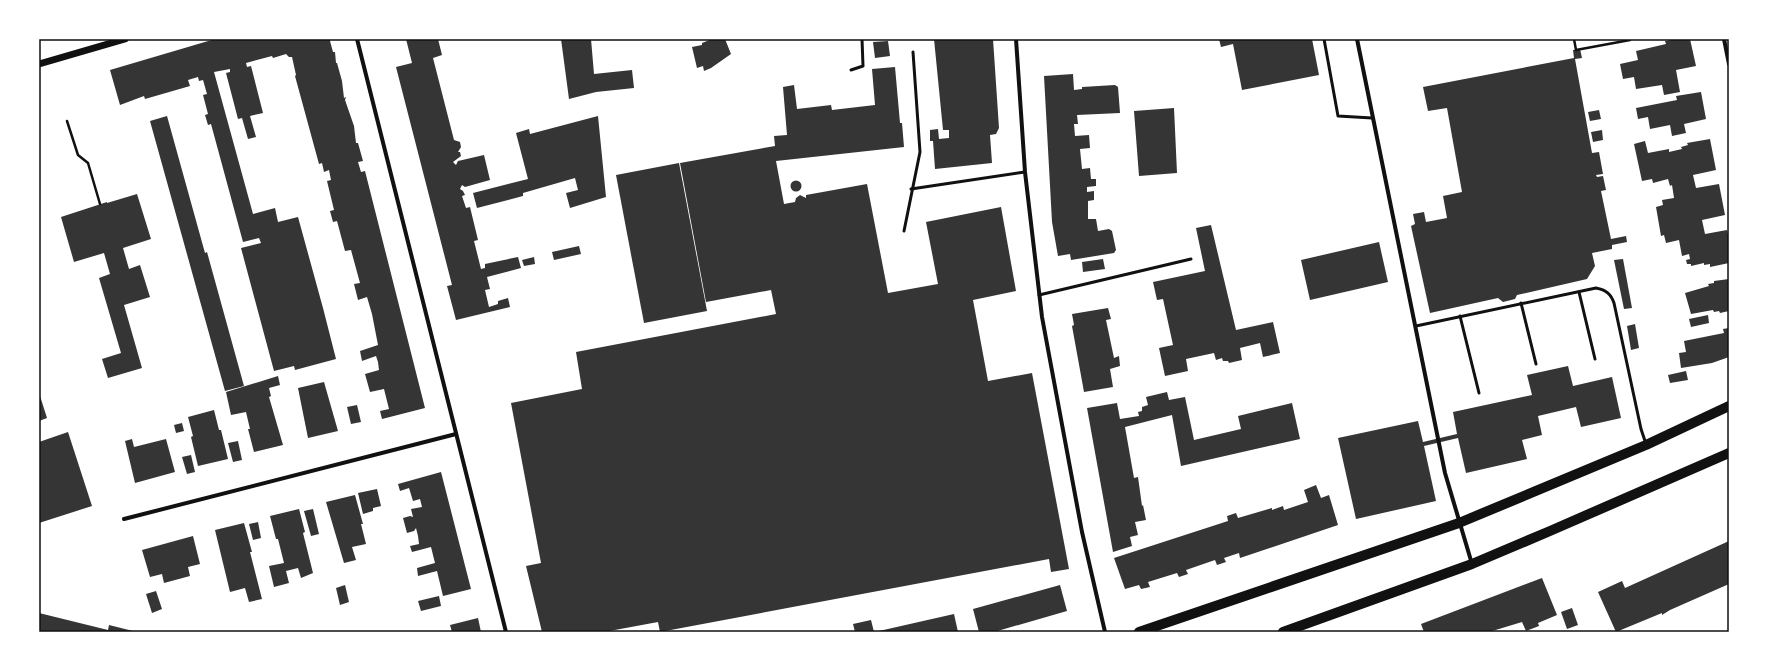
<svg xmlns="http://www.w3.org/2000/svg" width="1768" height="671" font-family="'Golos Text',sans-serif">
  <rect width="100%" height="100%" fill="#fff"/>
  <!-- building -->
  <g fill="#353535">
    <path d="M215,39H331L330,41L333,52H335L336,63H337L342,81L344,98L346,97L345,100L354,126L356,143H358L363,161L358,162L361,172L365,171L425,408L382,419L380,411L389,409L384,389L370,392L365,374L379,370L378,362L376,356L362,361L360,351L378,345L372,314L367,297L358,300L354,284L360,283L351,250L345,251L337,221L333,222L330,211L334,210L327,181L331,180L329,170L324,172L322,163L319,164L295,76L296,75L292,57H289L286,54L273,58L272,56L246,63L247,67L251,66L263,113L250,116L256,137L248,139L242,118L238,119L226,73L230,72V69L214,72L253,214L275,208L278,222L298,217L323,308L336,359L295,370L294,366L274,371L241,248L261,243L259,238L243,242L211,124L208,125L205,115L208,114L203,95L207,94L203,80L199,81L198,77L188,80L190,86L145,99L144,96L120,105L110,70Z"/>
    <path d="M406,39H438L442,55L433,58L454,140L460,142L461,147L458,152H460L461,156L453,162L456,165L458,161L484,155L490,180L465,187L462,185L460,189L463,191L465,195L462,196L466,208L470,207L478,240L474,241L481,269L485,268V264L518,257L521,268L487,277L490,289L485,290L489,307L498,304V301L508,298L510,307L456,320L447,286L452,285L396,67L412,63Z"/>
    <path d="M561,39H591L594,74L632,70L634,88L596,92L569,99Z"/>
    <path d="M712,39H725L731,54L711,68L704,71L703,66L697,68L692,47L702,45V43Z"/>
    <path d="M934,39H993L999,128L996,134L990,135L992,163L935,169L933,141H930V130L938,129L939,139L949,138V130H943Z"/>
    <path d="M1219,39H1312L1319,75L1242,90L1233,44L1221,47Z"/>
    <path d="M1677,39H1690L1696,66L1676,70L1680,92L1664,95L1662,85L1636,89L1634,77L1623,79L1620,64L1638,60L1636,51L1666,44L1665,41Z"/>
    <path d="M888,41L890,56L875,58L873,42Z"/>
    <path d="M1580,49L1582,58L1575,59L1592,153L1599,152L1603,174L1596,175L1597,177L1603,176L1606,190L1601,191L1611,239L1626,236L1627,242L1612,245V249L1592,253L1595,266L1587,279L1517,295L1515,299L1503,302L1498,298L1430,313L1411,226L1415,224L1413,214L1424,212L1426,222L1447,218L1443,196L1462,192L1447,108L1428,111L1423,87L1574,58L1573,50Z"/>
    <path d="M895,67L900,123H902L904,147L776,161L784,204L795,202L796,198L800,195L806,198V195L867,184L888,293L938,284L926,222L1001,207L1016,291L973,300L988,381L1032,373L1069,569L1051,572L1049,559L660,632L658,622L604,632H542L526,566L541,563L511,403L582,389L576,352L776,314L771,290L706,302L680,163L775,146L774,136L787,135L783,87L794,85L797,109L831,105L832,110L875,105L872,69Z"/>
    <path d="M1073,74L1074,90L1082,89V87L1115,85L1118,87L1120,113L1077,115L1078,124H1074L1075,136L1089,135L1090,148L1080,149L1082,169L1090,168L1091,179H1096V186L1087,187V192L1094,191V200L1088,201V219H1096L1098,231L1109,229L1112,231L1116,250L1114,253L1071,260L1070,254L1058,256L1052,222L1044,76Z"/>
    <path d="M1701,92L1706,119L1684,124L1686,133L1672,136L1670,125L1650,129L1648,117L1638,119L1636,108L1677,100L1676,96Z"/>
    <path d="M1174,108L1177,173L1139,176L1134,111Z"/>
    <path d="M1599,110L1601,119L1590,121L1588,112Z"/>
    <path d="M167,116L205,253L207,252L244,386L225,391L150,121Z"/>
    <path d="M598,116L606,197L570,208L566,193L578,190L575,178L523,193V196L477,208L473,193L528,179L516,133L529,129L530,134Z"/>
    <path d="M1602,130L1603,140L1593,142L1591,132Z"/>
    <path d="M1710,139L1716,170L1693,175L1696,188L1719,184L1725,215L1702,220L1705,234L1727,230L1729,239V263L1710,267V264L1704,265V263L1691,266V264H1687L1686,260L1690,259L1689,254L1682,256L1679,240L1666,243L1664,235L1661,236L1656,207L1663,205L1662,200L1674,198L1672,185L1670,186L1668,179L1653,183L1652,179L1642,181L1634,144L1645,141L1648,153L1669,149V152L1682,149L1681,147L1688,145L1687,143Z"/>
    <path d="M679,163L707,311L644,323L616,175Z"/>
    <circle cx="796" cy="186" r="5.5"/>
    <path d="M137,194L151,239L123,248L129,269L140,265L150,297L124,305L142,368L108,378L102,359L121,353L99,278L110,274L104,253L74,262L61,217L107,202V203Z"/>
    <path d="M1211,225L1236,330L1273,322L1280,353L1263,357L1260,343L1240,348L1242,360L1229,363L1228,361H1223L1222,358L1216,360L1214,353L1186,359L1188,371L1165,376L1159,348L1173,345L1163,299L1157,300L1153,282L1205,271L1196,228Z"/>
    <path d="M1379,242L1388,282L1310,300L1301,260Z"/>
    <path d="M579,246L581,254L554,260L552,252Z"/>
    <path d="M534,257L535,264L524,266L522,260Z"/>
    <path d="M1103,259L1105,269L1083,272L1082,262Z"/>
    <path d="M1623,259L1632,308L1624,309L1614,260Z"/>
    <path d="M1729,279V311L1720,313L1719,311L1714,312L1713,310L1691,314L1685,293L1709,286L1708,284L1714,283V281Z"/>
    <path d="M1108,308L1111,319L1106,320L1114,358L1119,356L1120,366L1110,369L1113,387L1084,392L1072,326L1074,325L1072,314Z"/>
    <path d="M1708,315L1709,323L1691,327L1689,319Z"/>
    <path d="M1635,324L1639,348L1631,350L1627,326Z"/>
    <path d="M1729,328V357L1712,363L1681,368L1679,353L1686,352L1684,341L1724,333L1723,329Z"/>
    <path d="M1568,366L1573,386L1612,377L1621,418L1581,427L1576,407L1538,416L1542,435L1522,440L1527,459L1466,473L1458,438L1424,446L1436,501L1356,519L1338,438L1418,421L1423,442L1457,434L1453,412L1532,395L1527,375Z"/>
    <path d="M1686,371L1688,380L1670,383L1668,375Z"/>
    <path d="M278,376L280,385L269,388L271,396L269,397L283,445L254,452L248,429H250L246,412L231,415L226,392Z"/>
    <path d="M324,382L338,431L308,438L298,388Z"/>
    <path d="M1167,392L1169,400L1185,397L1194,440L1241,429L1238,416L1292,403L1300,439L1181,466L1172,415L1125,427L1134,478L1138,477L1142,506L1143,505L1146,520L1135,522L1138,535L1130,537L1132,546L1113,552L1087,408L1117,403L1120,419L1139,416L1138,412L1142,411V407L1148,405L1146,397Z"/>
    <path d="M39,396H40L47,418L39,421Z"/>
    <path d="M357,405L361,422L351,424L347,407Z"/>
    <path d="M214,410L219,430H221L228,459L198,466L191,437L193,436L188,417Z"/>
    <path d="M182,423L184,431L176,433L174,425Z"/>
    <path d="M68,432L92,506L39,523V442Z"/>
    <path d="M132,439L134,447L166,439L175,472L135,483L125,441Z"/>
    <path d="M238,441L242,460L233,462L228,443Z"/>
    <path d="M191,455L195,472L187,474L182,457Z"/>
    <path d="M441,472L471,589L443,596L437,571L418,576L417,568L435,563L431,547L412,552L410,546L419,544L418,536L416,528L414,531L407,533L403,518L410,516L413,517L411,509L422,507L420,499L413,501L409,488L400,491L398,484Z"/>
    <path d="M1316,485L1321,498L1329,495L1338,525L1240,558L1239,553L1224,558L1226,562L1217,565L1215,560L1186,570L1188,574L1179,577L1177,573L1148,582L1150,587L1141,589L1139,585L1125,589L1114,558L1228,521L1227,516L1236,513L1238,518L1272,508V510L1283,506L1284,510L1308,502L1304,490Z"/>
    <path d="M377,489L381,506L373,508V511L363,514L358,493Z"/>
    <path d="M355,495L363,524H361L366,544L352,547L356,560L344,563L326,502Z"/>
    <path d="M299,509L305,532L303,533L313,573L301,578L298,568L286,571L289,583L274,587L269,566L284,563L278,539H276L270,516Z"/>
    <path d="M313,509L319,534L311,536L304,511Z"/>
    <path d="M258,522L261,538L253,540L249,524Z"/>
    <path d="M244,523L252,552H250L262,599L249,602L245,588L230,592L215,530Z"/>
    <path d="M193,536L200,564L188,567L190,576L164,583L162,574L150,577L142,550Z"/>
    <path d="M1729,541V584L1670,610L1662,615V613L1616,632L1598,592L1622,581L1625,588Z"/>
    <path d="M1542,578L1557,615L1538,623L1539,626L1526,631L1522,622L1489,632H1424L1421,624Z"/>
    <path d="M345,585L349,602L340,605L336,588Z"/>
    <path d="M1060,585L1067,611L994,632H979L973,609Z"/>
    <path d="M156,591L162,609L152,613L146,594Z"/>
    <path d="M439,596L441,606L421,611L418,601Z"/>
    <path d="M1572,608L1578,625L1567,629L1561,612Z"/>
    <path d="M39,613L108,630L109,625L137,632H39Z"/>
    <path d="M954,614L958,632H879V631Z"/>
    <path d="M478,618L481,632H452L450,625Z"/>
    <path d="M871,620L874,632H855L853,624Z"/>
  </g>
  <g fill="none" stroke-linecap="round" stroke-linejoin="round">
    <!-- path -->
    <g stroke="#111" stroke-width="2.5">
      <path d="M1574,39L1576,50L1630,40"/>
      <path d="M67,121L78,155L88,163L100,204"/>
    </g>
    <!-- service -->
    <g stroke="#111" stroke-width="3">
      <path d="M1324,39L1338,116L1372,118"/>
      <path d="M851,70L863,66L862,39"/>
      <path d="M911,189L1025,172"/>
      <path d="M904,231L920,152L913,52"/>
      <path d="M1579,292L1595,359"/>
      <path d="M1039,295L1191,259"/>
      <path d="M1521,303L1536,364"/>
      <path d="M1460,316L1479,393"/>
      <path d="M1416,326L1596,288C1606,290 1611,294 1614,303L1641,429L1646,444"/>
    </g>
    <!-- minor -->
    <g stroke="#111" stroke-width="4">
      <path d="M357,39L506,632"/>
      <path d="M1016,39L1025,172L1042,317L1082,532L1105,632"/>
      <path d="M1357,39L1445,473L1472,564"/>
      <path d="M1724,39L1729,64"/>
      <path d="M124,519L456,434"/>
    </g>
    <!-- tertiary -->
    <path stroke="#111" stroke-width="7" d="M39,64L125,39"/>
    <!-- primary -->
    <g stroke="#111" stroke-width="10">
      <path d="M1139,632L1459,523L1646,445L1729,406"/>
      <path d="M1283,632L1472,564L1550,531L1729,453"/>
    </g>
  </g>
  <!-- border -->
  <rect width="1768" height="671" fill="none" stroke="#ffffff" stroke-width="80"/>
  <rect x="40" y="40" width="1688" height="591" fill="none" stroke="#111" stroke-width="1.5"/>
</svg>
